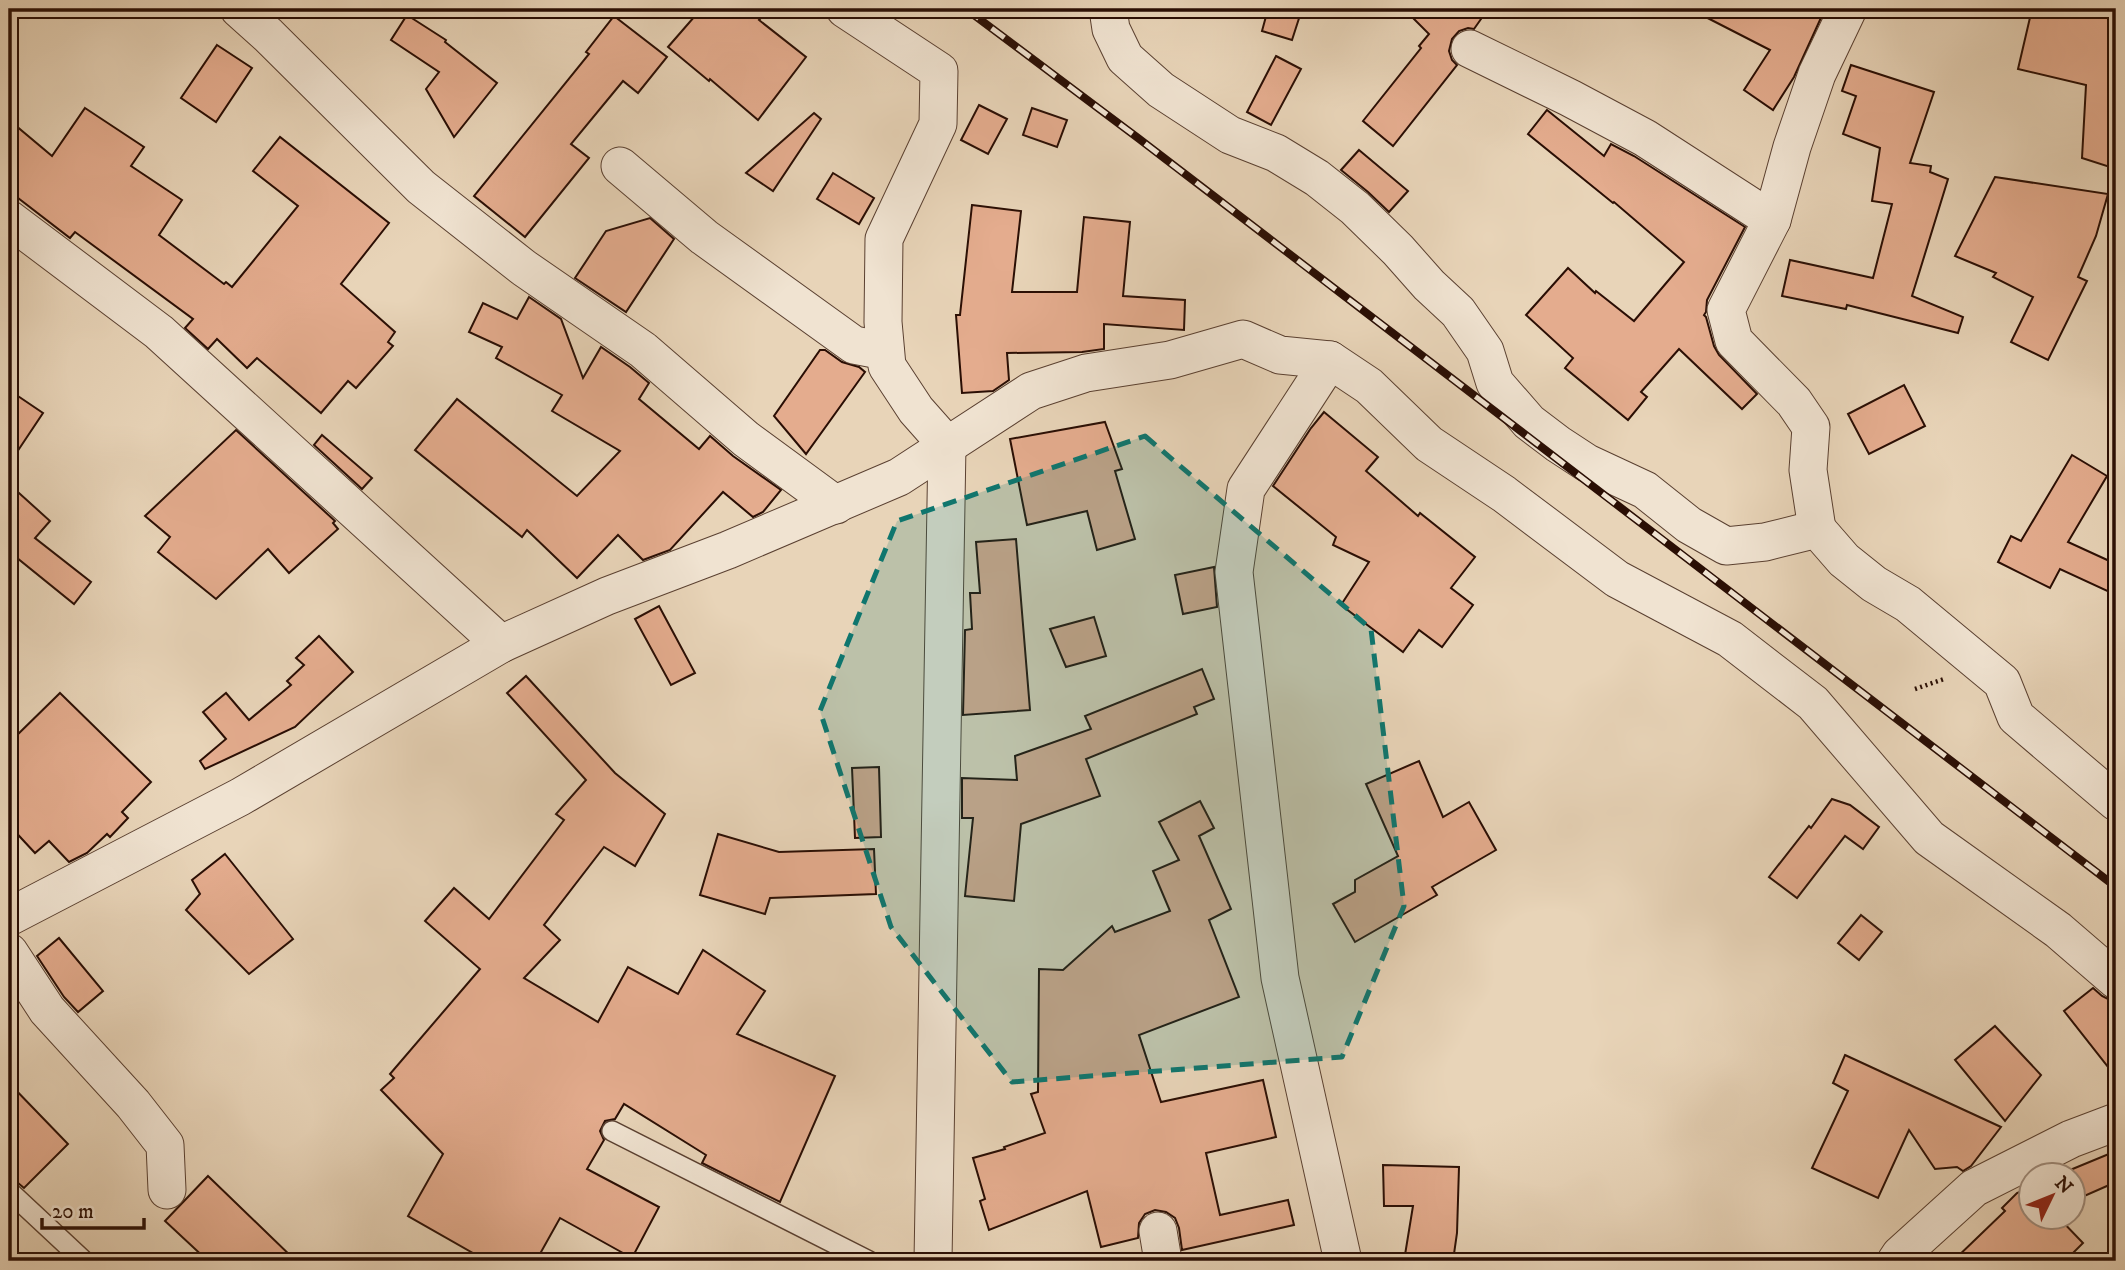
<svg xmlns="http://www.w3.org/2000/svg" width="2125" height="1270" font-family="'IM FELL DW Pica',serif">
  <rect width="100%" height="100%" fill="#e8d4b8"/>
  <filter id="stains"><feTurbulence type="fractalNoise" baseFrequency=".00286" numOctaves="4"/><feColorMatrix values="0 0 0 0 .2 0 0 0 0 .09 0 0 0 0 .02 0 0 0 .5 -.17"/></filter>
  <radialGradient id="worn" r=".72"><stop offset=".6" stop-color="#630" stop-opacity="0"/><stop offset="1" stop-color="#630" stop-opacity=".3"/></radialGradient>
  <!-- building -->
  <g fill="#e4ac8e" stroke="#2a0e04" stroke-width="2">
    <path d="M701,9H769L759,20L806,57L758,120L710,79L709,81L668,47Z"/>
    <path d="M1268,9H1302L1292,40L1262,31Z"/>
    <path d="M1404,9H1488L1474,29L1468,28L1459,31L1452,39L1449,51L1452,60L1457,65L1393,146L1363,121L1421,48L1419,46L1429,34Z"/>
    <path d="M1690,9H1825L1794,77L1773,110L1744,90L1770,50Z"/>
    <path d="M2032,9H2116V169L2082,158L2086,85L2018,69Z"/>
    <path d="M407,15L446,40L445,42L497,83L454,137L426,89L439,72L391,40Z"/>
    <path d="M614,16L667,57L638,93L623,81L571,144L589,158L525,237L474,196L589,54L586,52Z"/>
    <path d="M217,45L252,68L216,122L181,98Z"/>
    <path d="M1276,56L1301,69L1271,125L1247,112Z"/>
    <path d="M1851,65L1934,92L1910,163L1931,166L1930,172L1948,179L1912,296L1963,317L1958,333L1847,305L1846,309L1782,296L1790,260L1873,278L1892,204L1872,201L1880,148L1843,134L1856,96L1842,91Z"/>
    <path d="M979,105L1007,119L988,154L961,140Z"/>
    <path d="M85,108L144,147L131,166L182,200L159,235L224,284L226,282L232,287L298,206L253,171L280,137L389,223L341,284L395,332L388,342L393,346L356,388L348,381L321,413L257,358L247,368L217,339L208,349L185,328L193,319L75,232L70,238L9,191V120L52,156Z"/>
    <path d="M1032,108L1067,120L1057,147L1023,135Z"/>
    <path d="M1547,110L1604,156L1611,144L1634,156L1745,227L1707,300L1706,312L1704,315L1706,317L1714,346L1719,355L1757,394L1742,409L1679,349L1641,392L1647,397L1628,420L1565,368L1573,358L1526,315L1568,268L1595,293L1596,291L1634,321L1684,262L1614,202L1613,203L1528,134Z"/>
    <path d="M814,113L821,119L773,191L746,173Z"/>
    <path d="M1359,150L1408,191L1389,212L1368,192L1341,170Z"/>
    <path d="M833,173L874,198L859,224L817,199Z"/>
    <path d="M1995,177L2108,194L2096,236L2078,277L2087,281L2048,360L2011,342L2033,297L1993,277L1996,273L1955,256Z"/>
    <path d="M972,205L1021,211L1012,292H1077L1084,217L1130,222L1123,296L1185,300L1184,330L1104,324V349L1082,352L1007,353L1009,380L993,391L962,393L956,315H960Z"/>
    <path d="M650,218L674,239L626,312L575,278L606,231Z"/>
    <path d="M529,297L561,319L583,378L601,347L630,367L649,383L639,399L699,449L710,436L733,456L781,490L763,512L753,517L723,492L670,550L643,560L618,535L577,578L527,530L522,537L415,450L457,399L577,496L620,451L552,411L562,395L496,358L502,347L469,332L483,303L517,319Z"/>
    <path d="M820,350H825L842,362L859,367L865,372L806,454L774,416Z"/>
    <path d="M1904,385L1925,426L1869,454L1848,414Z"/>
    <path d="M9,390L43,413L9,464Z"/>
    <path d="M1324,412L1378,457L1366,471L1418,516L1420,513L1475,557L1451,588L1473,605L1442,647L1419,630L1403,652L1341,605L1369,562L1333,545L1336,537L1273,486L1311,428Z"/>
    <path d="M1105,422L1122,469L1115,471L1135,539L1097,550L1087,511L1027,525L1010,439Z"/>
    <path d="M236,430L335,521L333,523L338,529L289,573L268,549L216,599L158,552L170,537L145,516Z"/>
    <path d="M322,435L372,478L362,489L314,445Z"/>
    <path d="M2072,455L2107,476L2068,542L2116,564V595L2060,569L2050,588L1998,562L2011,536L2021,541Z"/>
    <path d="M9,484L50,521L35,538L91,582L74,604L17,558L9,567Z"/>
    <path d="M1016,539L1030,710L963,715L965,630L972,629L970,593H980L976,542Z"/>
    <path d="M1214,567L1217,607L1183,614L1175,575Z"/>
    <path d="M659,606L695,673L671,685L635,619Z"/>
    <path d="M1094,617L1106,656L1066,667L1050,629Z"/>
    <path d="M319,636L353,672L295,727L205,769L200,761L226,739L203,712L226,693L249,720L291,685L287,681L304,665L296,658Z"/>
    <path d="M1202,669L1214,699L1194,707L1197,714L1086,759L1100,796L1021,824L1014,901L965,896L973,818H962V778L1017,780L1015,756L1091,729L1085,716Z"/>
    <path d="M526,676L615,773L665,814L635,866L604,847L544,925L560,940L524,978L598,1022L628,967L678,994L703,950L765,991L737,1034L835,1076L780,1202L702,1163L706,1155L624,1104L615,1119L605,1121L600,1131L604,1140L587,1169L659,1207L632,1258L560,1218L536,1261H487L408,1216L443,1154L381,1090L394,1078L390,1074L480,969L425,921L454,888L489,919L564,820L556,814L586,780L507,693Z"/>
    <path d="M60,693L151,782L122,812L128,818L110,837L107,834L87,853L69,862L49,841L35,853L9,825V743Z"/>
    <path d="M1419,761L1443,817L1469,802L1496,850L1432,887L1437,895L1355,942L1333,904L1355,892V880L1398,856L1366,784Z"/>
    <path d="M879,767L881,837L855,838L852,768Z"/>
    <path d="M1832,799L1850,805L1879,827L1863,849L1845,836L1797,898L1769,877L1809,826L1811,828Z"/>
    <path d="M1200,801L1214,828L1199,836L1231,909L1209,920L1239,997L1139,1035L1161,1102L1263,1080L1276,1137L1206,1153L1220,1215L1288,1200L1294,1225L1182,1250L1179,1228L1175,1218L1166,1212L1155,1210L1145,1214L1139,1223L1138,1238L1101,1247L1087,1191L989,1230L980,1201L985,1199L973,1158L1005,1149L1004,1147L1045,1133L1031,1094L1038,1092L1039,969L1063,970L1112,926L1115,932L1170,911L1153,871L1179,860L1159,822Z"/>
    <path d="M718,834L779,852L874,849L876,894L770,898L765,914L700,895Z"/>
    <path d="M225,854L293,939L249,974L186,910L200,894L192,880Z"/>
    <path d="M1861,915L1882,932L1859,960L1838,943Z"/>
    <path d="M59,938L103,991L78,1012L64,997L37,956Z"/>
    <path d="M2093,988L2102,996L2116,1003V1077L2064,1011Z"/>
    <path d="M1995,1026L2041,1075L2005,1121L1955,1060Z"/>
    <path d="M1845,1055L2001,1127L1971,1166L1963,1171L1957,1167L1935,1169L1909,1130L1878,1198L1812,1168L1848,1091L1833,1083Z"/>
    <path d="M9,1083L68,1144L24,1188L17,1182L9,1179Z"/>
    <path d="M2116,1151V1182L2073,1201V1175H2058Z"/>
    <path d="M1383,1165L1459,1167L1457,1233L1453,1261H1404L1413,1206H1384Z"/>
    <path d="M208,1176L296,1261H208L165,1221Z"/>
    <path d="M2031,1187V1217H2058L2083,1243L2065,1261H1953L2005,1211L2002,1208L2017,1193Z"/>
  </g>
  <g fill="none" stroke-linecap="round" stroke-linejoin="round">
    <defs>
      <g id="service">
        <path d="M612,1131L869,1261"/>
        <path d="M9,1191L84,1261"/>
      </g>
      <g id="minor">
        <path d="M239,9L268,35L421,187L524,268L643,350L746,439L836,505"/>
        <path d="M845,9L939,71L938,124L884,239L883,322L887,366L916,410L947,445L933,1261"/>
        <path d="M1108,9L1111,29L1125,58L1161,90L1230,135L1276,153L1317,178L1355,208L1398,250L1429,285L1458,312L1485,351L1495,383L1529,422L1558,444L1587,463L1645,490L1689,525L1726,546L1765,542L1817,529L1844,560L1874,584L1908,604L2002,682L2016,717L2116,802"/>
        <path d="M1470,49L1570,98L1645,138L1772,220"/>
        <path d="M620,166L704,237L854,345L885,351"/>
        <path d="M9,219L159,332L501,644"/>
        <path d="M1330,360L1246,489L1234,572L1280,978L1343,1261"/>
        <path d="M1817,529L1808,470L1811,427L1794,402L1734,341L1726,310L1772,220L1792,147L1817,74L1848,9"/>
        <path d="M9,917L240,797L501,644L607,596L728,550L899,477L1031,391L1086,373L1170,360L1243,339L1280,355L1330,360L1369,386L1429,444L1504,494L1617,579L1730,639L1813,703L1929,838L2058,930L2116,980"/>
        <path d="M9,952L47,1010L133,1104L165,1145L167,1190"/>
        <path d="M1158,1231L1163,1261"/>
        <path d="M1896,1261L1900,1255L1974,1188L2071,1139L2116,1122"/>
      </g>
    </defs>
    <!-- service casing -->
    <use href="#service" stroke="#5a4031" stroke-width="22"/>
    <!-- minor casing -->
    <use href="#minor" stroke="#5a4031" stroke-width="39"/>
    <!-- path -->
    <path stroke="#2a0e04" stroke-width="4.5" stroke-dasharray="2 3.5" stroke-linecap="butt" d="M1915,689L1944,679"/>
    <!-- service -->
    <use href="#service" stroke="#f0e3d1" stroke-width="19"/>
    <!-- minor -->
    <use href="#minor" stroke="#f0e3d1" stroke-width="37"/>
    <defs>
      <path id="rail" d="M966,9L1138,138L2116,887"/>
    </defs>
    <!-- rail casing -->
    <use href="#rail" stroke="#2a0e04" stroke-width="8"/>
    <!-- rail -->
    <use href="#rail" stroke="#f0e3d1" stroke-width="5" stroke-dasharray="16" stroke-linecap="butt"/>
  </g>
  <!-- marked area -->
  <path fill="#0f766e" fill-opacity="0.2" stroke="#0f766e" stroke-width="5" stroke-dasharray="14 9" stroke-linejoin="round" d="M1145,436L1371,629L1404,906L1342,1057L1012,1082L891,927L820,711L897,521Z"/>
  <!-- margin -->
  <rect width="2125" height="1270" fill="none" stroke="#e8d4b8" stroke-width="35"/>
  <rect x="10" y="10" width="2104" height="1249" fill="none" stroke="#2a0e04" stroke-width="3.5"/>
  <rect x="18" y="18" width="2090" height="1235" fill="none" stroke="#2a0e04" stroke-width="2"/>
  <!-- north arrow -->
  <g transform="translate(2052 1196) rotate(47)"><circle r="33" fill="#f0e3d1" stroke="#a18e7f" stroke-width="2"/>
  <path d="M0-5L12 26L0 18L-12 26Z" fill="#8f2418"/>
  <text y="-10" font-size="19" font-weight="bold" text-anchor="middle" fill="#2a0e04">N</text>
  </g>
  <!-- scale -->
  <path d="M42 1218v10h102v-10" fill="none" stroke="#2a0e04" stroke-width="3.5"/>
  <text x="52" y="1218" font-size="21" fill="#2a0e04" stroke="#f0e3d1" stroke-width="5" paint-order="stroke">20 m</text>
  <rect width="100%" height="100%" filter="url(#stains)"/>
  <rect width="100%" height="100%" fill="url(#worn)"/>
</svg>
